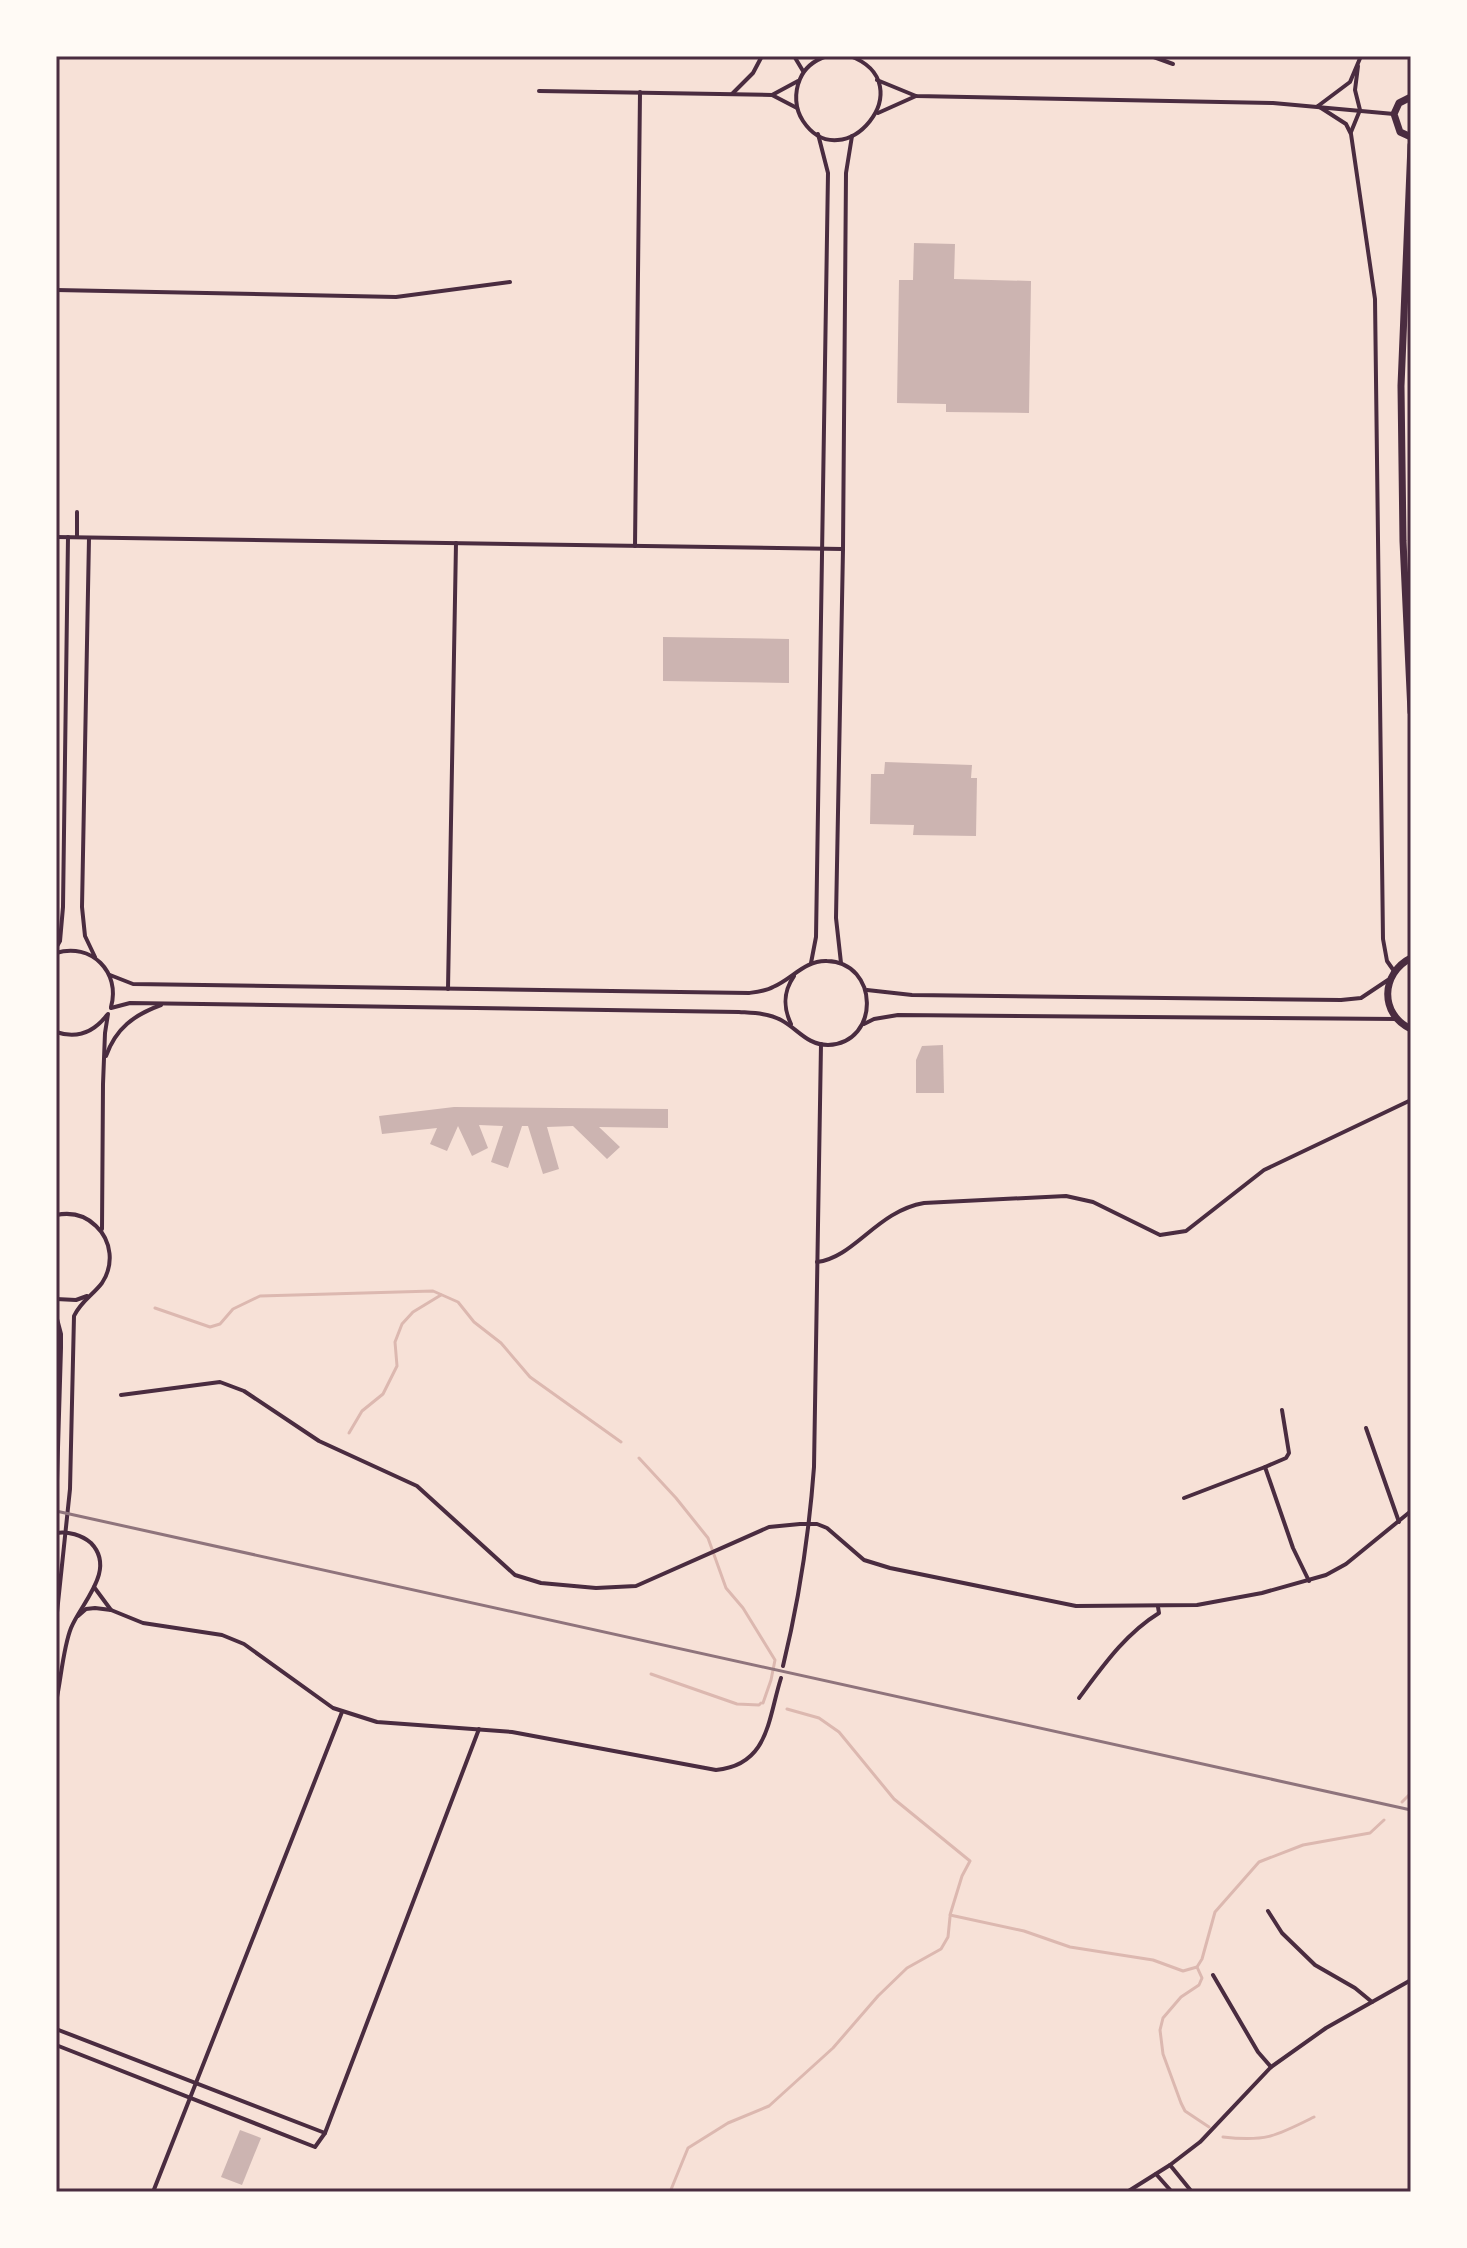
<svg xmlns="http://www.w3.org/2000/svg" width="1467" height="2248" font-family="Poppins,sans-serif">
  <rect width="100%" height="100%" fill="#f7e1d7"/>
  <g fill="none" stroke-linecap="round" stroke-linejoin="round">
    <!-- stream -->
    <g stroke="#dcb8b0" stroke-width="3">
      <path d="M155,1308L210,1327L220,1324L233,1309L260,1296L433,1291L458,1302L474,1322L501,1343L530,1377L621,1442"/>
      <path d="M349,1433L362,1411L383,1394L397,1366L395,1342L402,1324L413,1312L441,1295"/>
      <path d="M639,1458L676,1498L708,1538L726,1588L743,1608L775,1660L771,1680L763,1703"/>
      <path d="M651,1674L737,1704L759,1705L761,1703"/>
      <path d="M787,1709L819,1718L839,1732L894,1799L970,1861L962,1876L950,1915L1024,1931L1070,1947L1153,1960L1183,1971L1197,1967L1202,1959L1215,1912L1259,1862L1303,1845L1370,1833L1384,1820"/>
      <path d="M1402,1802L1411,1793"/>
      <path d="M1197,1967L1202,1978L1199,1985L1181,1997L1163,2018L1160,2030L1163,2054L1181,2103L1185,2111L1209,2127"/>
      <path d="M1223,2137C1266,2142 1276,2136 1314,2117"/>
      <path d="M670,2192L688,2148L728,2123L769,2106L833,2048L878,1996L907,1968L941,1949L948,1937L950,1917"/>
    </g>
  </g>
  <!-- building -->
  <g fill="#ccb4b1">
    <path d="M914,243L955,244L954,279L1031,281L1029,413L946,412V404L897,403L899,280H913Z"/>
    <path d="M663,637L789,639V683L663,681Z"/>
    <path d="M885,762L972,765L971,778H977L976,836L913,835L914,825L870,824L871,774H884Z"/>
    <path d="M943,1045L944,1093H916V1060L922,1046Z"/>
    <path d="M454,1107L668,1109V1128L599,1127L620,1147L607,1159L573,1126L547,1127L559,1169L543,1174L528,1126H522L508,1168L491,1162L503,1126L479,1125L488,1148L472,1156L458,1126L447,1151L430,1144L437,1128L382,1134L379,1116Z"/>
    <path d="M240,2130L261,2138L242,2185L221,2177Z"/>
  </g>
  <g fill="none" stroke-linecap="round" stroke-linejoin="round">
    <!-- minor -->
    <g stroke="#4a2c40" stroke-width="4">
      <path d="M794,56L803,71"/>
      <path d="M827,56C815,60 805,67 800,79C794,93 795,109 803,121C843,181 925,84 850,56"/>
      <path d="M1151,56L1173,64"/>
      <path d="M877,80L916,96L1273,103L1394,114"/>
      <path d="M539,91L772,95L797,108"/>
      <path d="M732,94L753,73L762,56"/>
      <path d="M772,95L798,81"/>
      <path d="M1318,106L1346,124L1351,134L1375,299L1383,939L1387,961L1394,971"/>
      <path d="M1318,106L1350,82L1361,56"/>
      <path d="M878,113L916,96"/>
      <path d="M1351,132L1360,110L1355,90L1358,66"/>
      <path d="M56,290L396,297L510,282"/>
      <path d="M56,537L843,549"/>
      <path d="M77,537V512"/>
      <path d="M89,538L82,907L85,936L95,957"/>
      <path d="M635,546L640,92"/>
      <path d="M56,948L60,941L63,907L68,537"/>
      <path d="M56,953C91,942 121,972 111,1007"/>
      <path d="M811,963L816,937L828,173L818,134"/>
      <path d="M841,963L836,918L843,549L846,173L852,136"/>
      <path d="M110,975L133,984L749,993C757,992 766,991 773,987C792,979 805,960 827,961C879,962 881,1043 828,1045C807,1045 798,1029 781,1020C768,1013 753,1013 739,1012L130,1003L111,1008"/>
      <path d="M448,989L456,543"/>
      <path d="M867,990L912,995L1341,1000L1361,998L1388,980"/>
      <path d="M791,1024C783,1007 783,992 794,976"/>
      <path d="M864,1024L874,1019L898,1015L1397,1019"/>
      <path d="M56,1032C77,1039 94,1032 107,1015"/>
      <path d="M106,1056C116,1028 134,1015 161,1005"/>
      <path d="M56,1215C71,1212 85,1215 96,1226C112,1241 114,1265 102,1283C93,1295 81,1301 74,1316L70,1489L56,1622"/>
      <path d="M102,1229L103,1084L105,1033L108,1014"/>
      <path d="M817,1262C854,1258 877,1211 924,1203L1066,1196L1093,1202L1160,1235L1186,1231L1264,1170L1411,1100"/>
      <path d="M56,1299L76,1300L87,1296"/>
      <path d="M56,1315L61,1334V1348L56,1514"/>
      <path d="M121,1395L220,1382L244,1391L319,1441L417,1486L515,1575L541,1583L596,1588L636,1586L769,1527L800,1524H817L827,1528L864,1560L890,1568L1076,1606L1197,1605L1262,1593L1326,1575L1346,1564L1411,1511"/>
      <path d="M1366,1428L1399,1522"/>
      <path d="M1265,1467L1286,1458L1289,1453L1282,1410"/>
      <path d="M1184,1498L1265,1467L1293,1548L1309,1581"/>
      <path d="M56,1533C68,1531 82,1535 91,1543C117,1570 81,1603 71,1628C63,1648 61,1680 56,1702"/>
      <path d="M94,1587L111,1610"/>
      <path d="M78,1616L86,1609L95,1608L111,1610L143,1623L222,1635L244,1644L333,1708L377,1722L512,1732L716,1770C769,1765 768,1719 781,1678"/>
      <path d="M783,1666C799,1600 809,1535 814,1467L821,1044"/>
      <path d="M1079,1698C1103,1666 1125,1634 1159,1613L1158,1607"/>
      <path d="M1268,1911L1282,1933L1315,1965L1355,1988L1372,2002"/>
      <path d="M1213,1975L1258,2052L1271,2067"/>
      <path d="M56,2029L325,2133"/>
      <path d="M56,2045L315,2147L325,2133L479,1729"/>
      <path d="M1170,2165L1192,2192"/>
      <path d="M1156,2174L1172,2192"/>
      <path d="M153,2192L342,1712"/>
      <path d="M1127,2192L1170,2165L1200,2142L1271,2067L1326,2028L1411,1980"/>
    </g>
    <!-- trunk -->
    <g stroke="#4a2c40" stroke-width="7">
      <path d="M1411,97L1399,103L1394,114L1400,132L1411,137"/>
      <path d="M1411,145L1401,386L1403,541L1411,712"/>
      <path d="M1411,958C1381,973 1379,1014 1411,1029"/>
    </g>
    <!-- rail -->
    <path stroke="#8f747c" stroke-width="3" d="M56,1511L1411,1810"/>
  </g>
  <!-- border -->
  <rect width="1467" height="2248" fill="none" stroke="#fffaf5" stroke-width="116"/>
  <rect x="58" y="58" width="1351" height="2132" fill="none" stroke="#4a2c40" stroke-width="3"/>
</svg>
